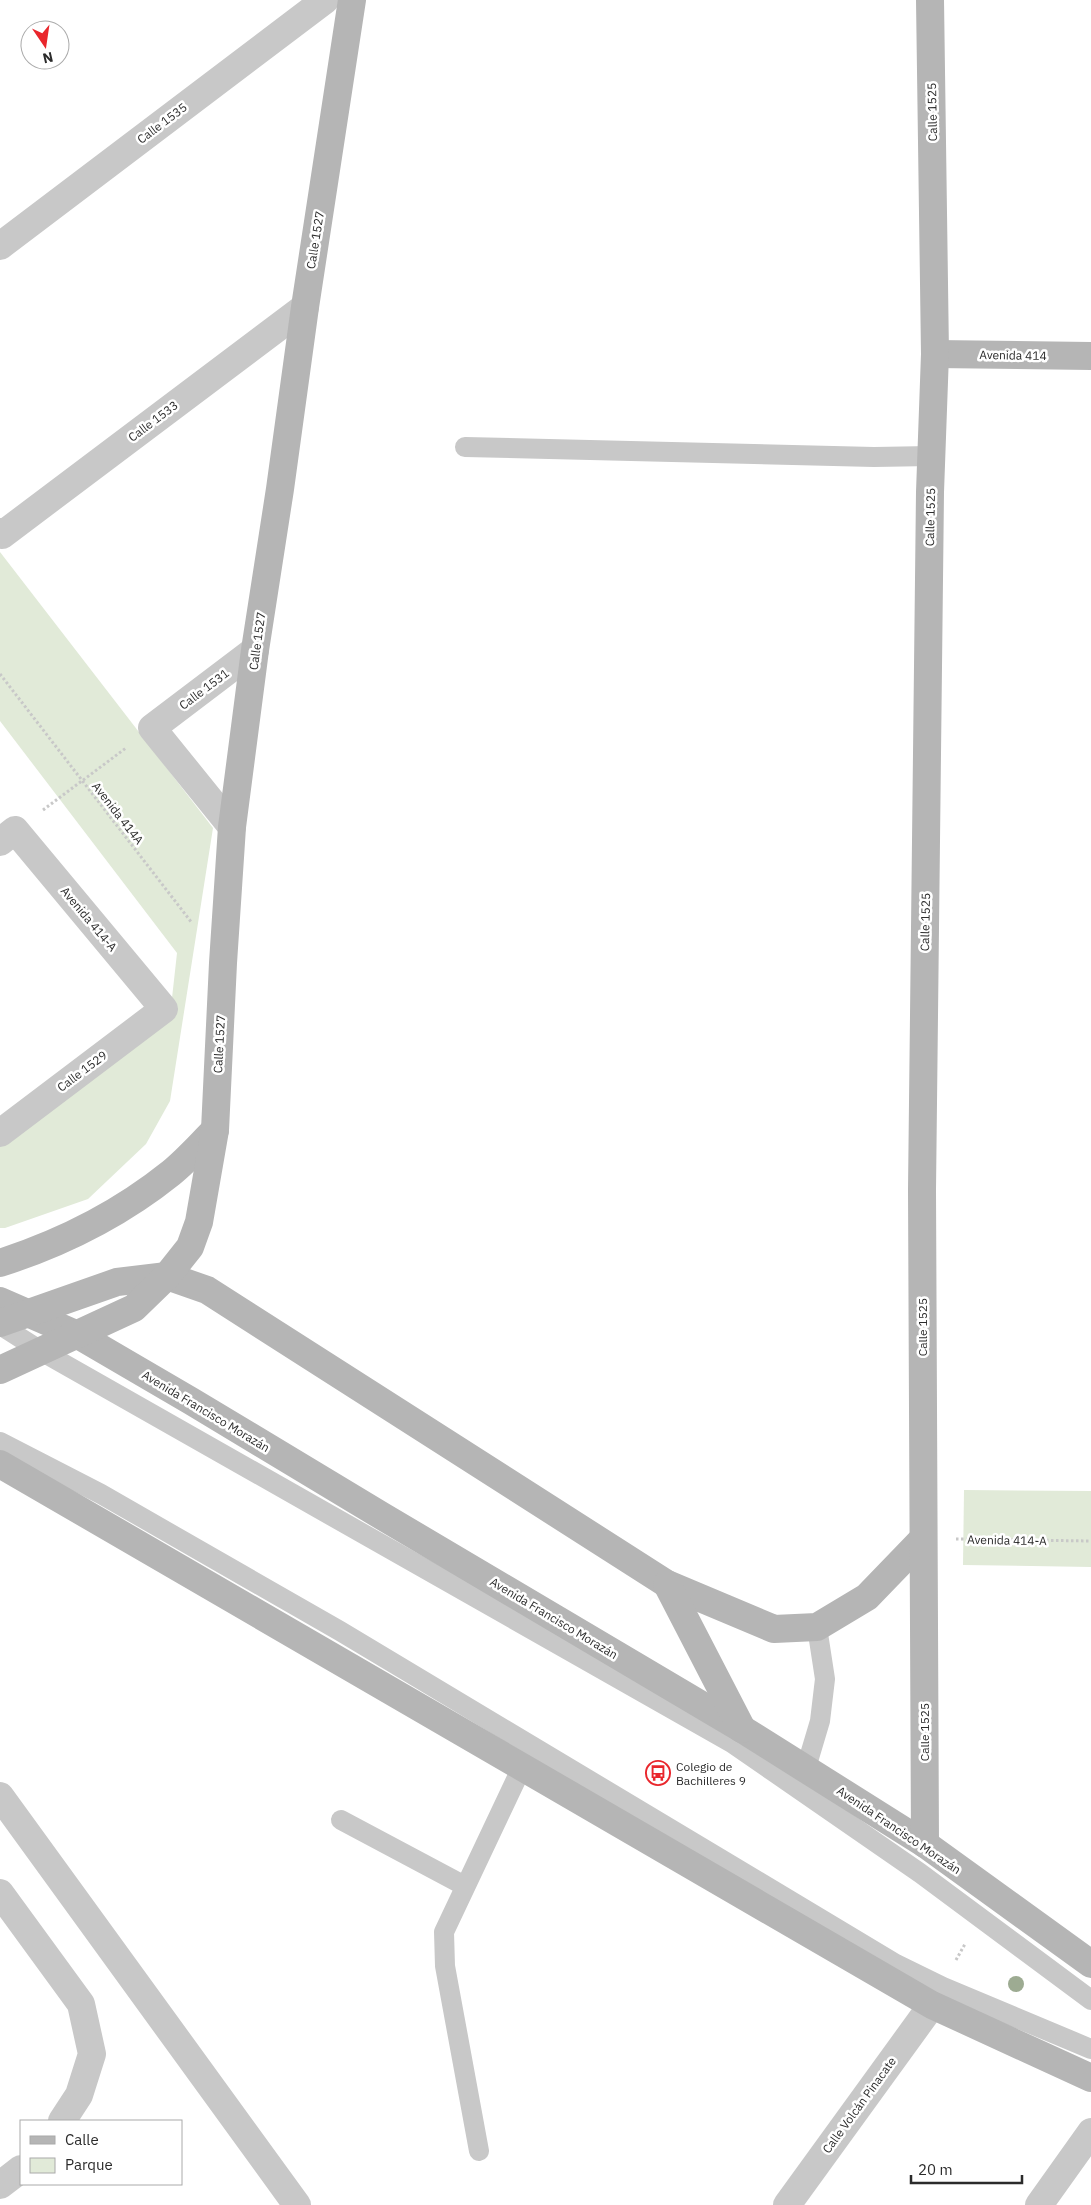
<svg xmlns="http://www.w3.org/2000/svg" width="1091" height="2205" font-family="'IBM Plex Sans',sans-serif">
  <rect width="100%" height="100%" fill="#fff"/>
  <!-- green -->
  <g fill="#e1ead8">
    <path d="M0,552L213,828L170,1101L146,1144L88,1199L5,1228H0V1145L170,1016L177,953L0,721Z"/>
    <path d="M964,1490L1091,1491V1567L963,1565Z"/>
  </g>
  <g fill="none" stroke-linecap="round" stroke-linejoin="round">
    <!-- path -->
    <g stroke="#c8c8c8" stroke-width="3" stroke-dasharray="2.5 2.5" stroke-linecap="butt">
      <path d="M0,674L192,923"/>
      <path d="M43,810L126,748"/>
      <path d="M956,1539L1091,1541"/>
      <path d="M956,1960L965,1944"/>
    </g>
    <!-- lane -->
    <g stroke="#c8c8c8" stroke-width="20">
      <path d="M465,447L874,457L931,456"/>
      <path d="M0,1325L41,1351L732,1743L920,1873L1091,2000"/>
      <path d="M0,1442L101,1494L340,1631L896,1964L943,1987L1091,2049"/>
      <path d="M806,1768L820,1721L825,1679L817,1627"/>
      <path d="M341,1820L465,1886"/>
      <path d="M479,2151L445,1966L444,1932L522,1767"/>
    </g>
    <!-- street -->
    <g stroke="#c8c8c8" stroke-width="28">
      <path d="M0,246L325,0"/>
      <path d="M0,532L2,535L305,307"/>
      <path d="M232,827L152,728L255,650"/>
      <path d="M0,842L15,830L164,1009L0,1133"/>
      <path d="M0,1796L297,2205"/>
      <path d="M0,1893L81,2004L92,2054L79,2095L62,2121"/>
      <path d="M0,2185L21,2169"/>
      <path d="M787,2205L932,2005"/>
      <path d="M1039,2205L1091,2132"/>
    </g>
    <!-- secondary -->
    <g stroke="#b5b5b5" stroke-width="28">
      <path d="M935,354L1091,356"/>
      <path d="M0,1263C62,1243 120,1214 171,1173C187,1160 201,1144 215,1130"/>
      <path d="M0,1301L78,1335L191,1401L382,1516L742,1729L925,1844L1091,1964"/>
      <path d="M0,1323L117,1282L167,1276L207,1290L667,1584L774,1629L817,1627L867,1597L923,1539"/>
      <path d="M0,1370L134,1308L167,1276L190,1247L199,1222L215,1130L223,963L232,827L255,650L280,489L305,307L352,0"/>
      <path d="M0,1464L932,2005L1091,2078"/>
      <path d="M667,1584L742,1729"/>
      <path d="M925,1844L922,1190L930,492L935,354L930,0"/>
    </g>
  </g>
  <!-- trees -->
  <circle fill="#9dab92" cx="1016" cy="1984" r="8"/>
  <!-- icons -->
  <defs>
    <symbol id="bus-ring" viewBox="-11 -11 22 22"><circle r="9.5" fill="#fff" stroke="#e9262c" stroke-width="1.5"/><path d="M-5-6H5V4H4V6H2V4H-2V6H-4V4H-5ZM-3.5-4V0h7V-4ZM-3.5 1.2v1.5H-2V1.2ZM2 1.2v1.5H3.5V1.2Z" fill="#e9262c"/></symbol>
  </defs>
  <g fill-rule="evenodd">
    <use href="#bus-ring" x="644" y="1759" width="28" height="28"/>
  </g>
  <g text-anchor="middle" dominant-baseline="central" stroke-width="5" stroke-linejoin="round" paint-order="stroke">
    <!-- street labels -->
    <g font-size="12" fill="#2b2b2b" stroke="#fff">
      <text transform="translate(932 112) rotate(-91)">Calle 1525</text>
      <text transform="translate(162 123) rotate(-37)">Calle 1535</text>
      <text transform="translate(315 240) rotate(-81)">Calle 1527</text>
      <text transform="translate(1013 355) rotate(1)">Avenida 414</text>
      <text transform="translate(153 421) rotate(-37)">Calle 1533</text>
      <text transform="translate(930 517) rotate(-89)">Calle 1525</text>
      <text transform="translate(257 641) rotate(-82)">Calle 1527</text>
      <text transform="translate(204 689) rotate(-37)">Calle 1531</text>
      <text transform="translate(118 813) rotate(52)">Avenida 414A</text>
      <text transform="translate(89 919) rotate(50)">Avenida 414-A</text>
      <text transform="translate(925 922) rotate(-89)">Calle 1525</text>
      <text transform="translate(219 1044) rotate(-87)">Calle 1527</text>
      <text transform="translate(82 1071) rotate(-37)">Calle 1529</text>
      <text transform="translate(922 1327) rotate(-90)">Calle 1525</text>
      <text transform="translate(206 1411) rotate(31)">Avenida Francisco Morazán</text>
      <text transform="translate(1007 1540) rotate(1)">Avenida 414-A</text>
      <text transform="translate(554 1618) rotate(31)">Avenida Francisco Morazán</text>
      <text transform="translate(924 1732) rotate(-90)">Calle 1525</text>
      <text transform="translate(899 1830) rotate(34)">Avenida Francisco Morazán</text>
      <text transform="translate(859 2105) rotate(-54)">Calle Volcán Pinacate</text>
    </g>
    <!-- poi labels -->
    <g font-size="12" fill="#2b2b2b" stroke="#fff" text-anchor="start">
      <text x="676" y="1766">Colegio de<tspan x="676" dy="14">Bachilleres 9</tspan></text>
    </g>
  </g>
  <!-- legend -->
  <rect x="20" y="2120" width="162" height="65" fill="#ffffff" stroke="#aaaaaa"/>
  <rect x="30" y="2136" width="25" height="8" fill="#b5b5b5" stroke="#aaaaaa"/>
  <text x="65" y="2145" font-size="15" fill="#2b2b2b">Calle</text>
  <rect x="30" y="2158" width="25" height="15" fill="#e1ead8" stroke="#aaaaaa"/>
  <text x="65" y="2170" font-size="15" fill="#2b2b2b">Parque</text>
  <!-- north arrow -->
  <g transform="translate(45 45) rotate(167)"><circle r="24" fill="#ffffff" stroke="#aaaaaa"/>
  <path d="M0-4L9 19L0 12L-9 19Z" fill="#e9262c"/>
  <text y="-8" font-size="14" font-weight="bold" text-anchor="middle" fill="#2b2b2b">N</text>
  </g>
  <!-- scale -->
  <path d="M911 2175v8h111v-8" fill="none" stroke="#2b2b2b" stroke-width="2.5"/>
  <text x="918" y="2175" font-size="15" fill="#2b2b2b" stroke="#ffffff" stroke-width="4" paint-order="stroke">20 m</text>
</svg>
